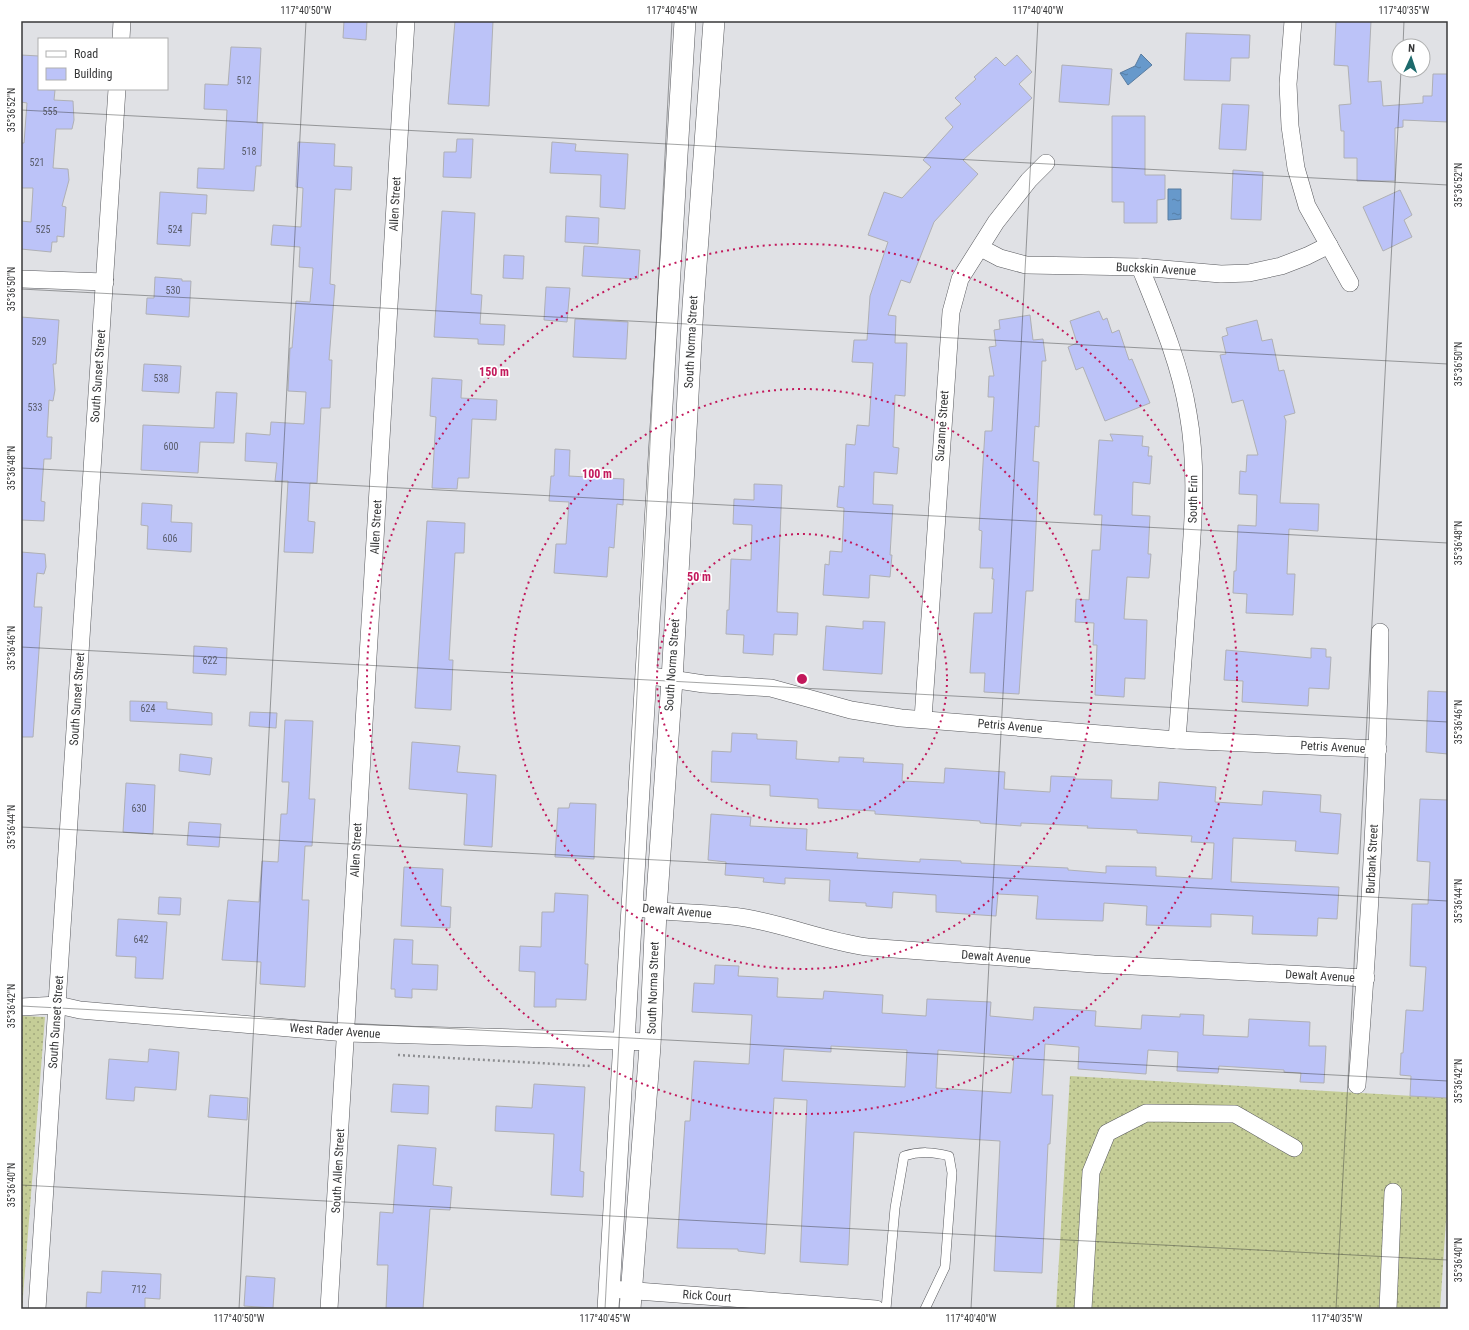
<svg xmlns="http://www.w3.org/2000/svg" width="1469" height="1330" font-family="'Roboto Condensed',sans-serif">
  <defs>
    <pattern id="grass-dots" width="8" height="8" patternUnits="userSpaceOnUse"><rect width="8" height="8" fill="#c5cd97"/><path d="M2 2h.1M6 6h.1" fill="none" stroke="#a1a77c" stroke-width="1.8" stroke-linecap="round"/></pattern>
    <pattern id="water-ripples" width="26" height="14" patternUnits="userSpaceOnUse"><rect width="26" height="14" fill="#6799cb"/><path d="M2 4q2-2 4 0t4 0M15 11q2-2 4 0t4 0" fill="none" stroke="#567ea6"/></pattern>
  </defs>
  <rect width="100%" height="100%" fill="#e0e1e5"/>
  <!-- grass -->
  <g fill="url(#grass-dots)">
    <path d="M21,1016L45,1017L22,1309H21Z"/>
    <path d="M1070,1076L1448,1098V1191L1440,1309H1056Z"/>
  </g>
  <!-- water -->
  <g fill="url(#water-ripples)" stroke="#597ca0">
    <path d="M1141,54L1152,65L1128,85L1120,73L1135,66Z"/>
    <path d="M1168,189H1181V219L1168,220Z"/>
  </g>
  <!-- building -->
  <g fill="#bcc3f8" stroke="#afb0b4" fill-rule="evenodd">
    <path d="M344,21H367L366,40L343,38Z"/>
    <path d="M455,21H493L489,106L448,104Z"/>
    <path d="M1336,21H1371L1368,82L1381,81L1383,106L1423,103V96H1432L1433,74H1448V122L1403,120V127L1395,128V181H1357V158H1344V131H1341L1339,105L1351,104L1348,66L1334,65Z"/>
    <path d="M1186,33L1250,35L1249,58H1231L1230,81L1184,80Z"/>
    <path d="M231,47L261,48L257,123H263L261,166H256L254,191L197,188L198,168L224,169L227,110L204,109L205,84L228,85Z"/>
    <path d="M21,55L39,56V89L55,90L54,100L73,101L74,120L72,129H56L53,168L68,169L69,180L62,206L66,207L64,237L57,236V242H52L51,252L21,249V221L31,222L33,188H21V143H24L27,103L21,102Z"/>
    <path d="M1017,55L1032,72L1019,84L1032,98L963,160L978,174L934,222L910,283L901,280L888,315L896,316L895,343H907L905,396L895,395L893,447L899,448L897,474L874,472L873,504L893,505L890,555H892L890,577L870,575L869,598L823,595L825,564L829,565L830,551L842,552L844,508L837,507L839,486L844,487L846,444L855,445L857,425L869,426L873,363L852,362L854,340H867L870,296L888,242L868,235L884,192L902,198L931,167L923,160L953,127L945,118L961,104L955,98L976,79L974,77L996,57L1005,66Z"/>
    <path d="M1062,65L1112,69L1109,105L1059,102Z"/>
    <path d="M1222,104L1249,105L1246,150L1219,149Z"/>
    <path d="M1112,116H1145V175H1165V199L1157,200V223H1124V202H1112Z"/>
    <path d="M457,139H473L471,178L443,177L444,152H456Z"/>
    <path d="M298,142L335,144L334,166L352,167L351,190L335,189L330,284L335,285L329,360H332L330,408H321L317,483H310L308,521L315,522L313,553L284,552L288,481H275L277,463L245,461L246,433L270,435L271,422L304,424L306,392L288,391L290,348H292L296,301L310,302L313,268L299,267L300,247L271,245L273,225L301,227L303,188L296,187Z"/>
    <path d="M552,142L576,144L575,151L628,154L625,209L600,207L601,175L550,173Z"/>
    <path d="M1233,170L1263,172L1261,220L1231,219Z"/>
    <path d="M1400,190L1412,215L1404,220L1412,237L1383,251L1363,207Z"/>
    <path d="M160,192L207,195L206,214L192,213L190,246L157,244Z"/>
    <path d="M442,211L475,213L471,294L482,295L480,324L505,325L504,345L478,344V339L434,337Z"/>
    <path d="M566,216L599,218L598,244L565,242Z"/>
    <path d="M584,246L640,250L638,279L582,276Z"/>
    <path d="M504,255L524,256L523,279L503,278Z"/>
    <path d="M155,277L182,279V281H191L189,317L146,314L147,298H154Z"/>
    <path d="M546,287L570,288L567,322L544,320Z"/>
    <path d="M1099,311L1103,320L1107,318L1112,333L1119,330L1129,360L1132,359L1150,403L1105,421L1083,367L1076,370L1068,347L1077,343L1070,321Z"/>
    <path d="M1030,315L1033,340L1043,339L1046,361H1042L1039,427L1035,426L1033,461L1039,462L1033,591H1026L1019,694L984,692L985,673H970L974,613H992L994,579H992L993,568H980L982,531L979,530L985,431H992L994,397H988L989,376H994L989,347L996,346L994,330L1000,329L999,320Z"/>
    <path d="M21,317L59,320L56,364H53L55,390L53,401L49,400L47,437H52L51,459H44L41,501L45,502L44,521L21,520Z"/>
    <path d="M575,319L628,322L626,359L573,357Z"/>
    <path d="M1257,320L1262,341L1272,339L1279,371L1284,370L1295,413L1284,416L1286,421L1280,503L1319,504L1318,531L1289,529L1287,574H1295L1293,615L1246,613L1247,594L1233,593L1234,571H1236L1238,525L1256,526L1257,495L1239,494L1240,471L1246,472L1247,455H1258L1243,400L1232,403L1220,355L1226,354L1222,337L1228,335L1226,328Z"/>
    <path d="M144,364L181,366L179,393L142,391Z"/>
    <path d="M432,378L462,380L461,398L497,400L496,420L472,419L469,478H458L457,489L432,488L436,417L430,416Z"/>
    <path d="M216,392L237,393L234,443L200,442L198,473L141,470L143,425L214,428Z"/>
    <path d="M1110,434L1143,436L1142,446L1149,447L1148,456H1152L1150,484L1133,482L1132,515L1150,516L1148,554H1151L1149,578L1127,577L1124,619L1147,620L1145,679L1125,678L1124,697L1095,695L1097,645H1093L1094,623L1075,622L1076,599L1089,600L1092,550H1100L1102,515H1094L1099,440L1113,441Z"/>
    <path d="M555,449L570,450L569,476L624,479L623,505L617,504L614,548L609,547L607,577L554,573L556,544H566L569,502L549,501L551,476H554Z"/>
    <path d="M754,484L782,485L777,612L798,613L797,635L774,634L773,655L743,653L744,635L726,634L727,610H729L731,559L751,560L752,525L733,524L734,499L754,500Z"/>
    <path d="M142,503L172,505L171,522L192,523L191,552L147,549L148,526L141,525Z"/>
    <path d="M427,521L465,523L464,553H455L449,660H453L451,710L415,708Z"/>
    <path d="M21,552L45,554L46,567L44,574L37,573L34,607H42L33,737H21Z"/>
    <path d="M863,621L885,622L882,674L823,670L826,626L863,629Z"/>
    <path d="M194,646L227,648L226,675L193,673Z"/>
    <path d="M1311,648L1326,649V657H1331L1329,689L1309,688L1308,706L1242,702L1243,681L1224,680L1226,650L1311,658Z"/>
    <path d="M1428,691L1448,692V754L1426,752Z"/>
    <path d="M130,701L167,702V709L212,713V725L130,721Z"/>
    <path d="M250,712L277,713L276,728L249,726Z"/>
    <path d="M285,720L313,721L309,799H315L312,846H305L302,900H309L305,987L260,984L261,962L222,960L228,900L259,902L262,861L278,862L281,814H287L289,782H282Z"/>
    <path d="M732,733L757,734V739L797,741L796,759L839,762V757L864,758L863,762L903,764L902,781L944,783L945,768L1005,772L1004,789L1050,792L1051,776L1075,777V779L1112,780L1111,798L1158,800L1159,782L1216,787L1215,802L1262,805L1263,791L1321,795L1320,812L1341,814L1338,854L1295,851L1296,841L1233,838L1231,882L1339,887L1337,919L1318,918L1317,936L1252,934L1253,916L1211,914V927L1146,925L1147,906L1104,903L1103,921L1036,919L1038,896L998,894L996,916L936,912V895L893,892L892,908L866,906V903L829,901L830,880L785,878V884L763,882L764,878L725,875L726,862L708,860L711,814L751,817L750,826L807,829L806,850L858,853L857,858L920,862V859L961,861V863L1068,868V870L1106,873V866L1156,867V876L1212,879L1214,843L1191,842L1192,836L1137,833V830L1087,828L1088,826L1021,823V826L980,823V821L875,814V811L818,808V799L770,796V785L711,782L712,751L731,752Z"/>
    <path d="M412,742L460,746L457,772L496,775L492,847L464,845L467,794L409,789Z"/>
    <path d="M180,754L212,758L210,775L179,771Z"/>
    <path d="M126,783L155,785L153,834L123,832Z"/>
    <path d="M1420,799L1448,800V1098L1410,1096L1411,1076L1400,1075L1401,1053H1403L1406,1010L1423,1011L1426,967L1410,966L1412,904H1428L1430,862L1417,861Z"/>
    <path d="M570,803L596,804L594,859L555,857L558,808H569Z"/>
    <path d="M189,822L221,824L219,847L187,845Z"/>
    <path d="M404,867L443,869L441,906L451,907L450,928L401,926Z"/>
    <path d="M555,893L588,895L585,964H588L586,1000L556,999V1007H534L535,972L519,971L520,946L541,947L542,912H554Z"/>
    <path d="M159,897L181,898L180,915L158,914Z"/>
    <path d="M118,919L167,922L163,979L135,978L136,957L116,956Z"/>
    <path d="M394,939L413,940L412,964L438,965L437,990L412,989V998L395,997V989H391Z"/>
    <path d="M715,965L739,966L738,976L778,978L777,997L823,999L824,991L883,995L882,1013L926,1016L927,999L969,1001L991,1002L990,1016L1033,1020L1034,1007L1096,1011L1095,1026L1141,1029L1142,1015L1180,1017V1014L1204,1015L1203,1035L1248,1037L1249,1019L1310,1022L1309,1046H1326L1324,1083L1300,1082L1301,1073L1284,1072V1070L1219,1066L1218,1073L1177,1071L1178,1052L1148,1050L1146,1074L1078,1069L1079,1047L1045,1044L1042,1095H1053L1050,1144H1048L1042,1273L994,1271L1000,1141L854,1132L848,1265L800,1262L807,1100L774,1098L765,1254L738,1251V1249L677,1248L685,1121H690L694,1061L749,1064L752,1015L692,1012L694,983L714,984ZM831,1046L907,1050L905,1087L782,1081L784,1049L831,1052ZM938,1050L1014,1056L1011,1093L936,1088Z"/>
    <path d="M149,1049L179,1052L176,1090L135,1087L134,1101L106,1099L109,1059L148,1062Z"/>
    <path d="M393,1084L429,1086L428,1114L391,1112Z"/>
    <path d="M534,1084L585,1087L580,1171L584,1172L583,1197L551,1195L554,1134L495,1131L496,1106L532,1108Z"/>
    <path d="M210,1095L248,1098L247,1120L208,1117Z"/>
    <path d="M398,1145L436,1148L433,1185L452,1187L450,1210L430,1209L423,1309H386L388,1265H377L380,1212L393,1213Z"/>
    <path d="M102,1271L161,1274L160,1299L145,1298V1309H86L87,1292L101,1293Z"/>
    <path d="M246,1276L275,1278L273,1308L244,1306Z"/>
  </g>
  <g fill="none" stroke-linecap="round" stroke-linejoin="round">
    <defs>
      <path id="service" d="M886,1309L895,1208L904,1156C920,1151 933,1152 949,1156L952,1173L945,1267L925,1309"/>
      <g id="minor">
        <path d="M1293,21L1288,84L1290,126L1296,168L1307,206L1350,283"/>
        <path d="M121,39L122,21"/>
        <path d="M981,248L1000,258L1026,265L1140,267L1221,274L1249,273L1281,266L1307,256L1329,245"/>
        <path d="M1140,267C1159,314 1180,363 1188,413C1198,468 1193,525 1189,580C1185,633 1181,686 1177,740"/>
        <path d="M21,279L105,282"/>
        <path d="M645,675L704,684L771,688L851,710L901,718L1177,740L1378,749"/>
        <path d="M923,719L951,312L960,279L996,222L1029,180L1046,163"/>
        <path d="M631,907C669,914 708,912 746,918C787,925 825,941 867,947L1094,964L1366,978"/>
        <path d="M21,1007L58,1005L80,1010L346,1033L651,1042"/>
        <path d="M1357,1085C1369,934 1378,783 1380,632"/>
        <path d="M610,1289L876,1309"/>
        <path d="M37,1309L117,89"/>
        <path d="M329,1309L406,21"/>
        <path d="M1083,1309L1091,1172L1107,1133L1146,1113L1235,1114L1294,1148"/>
        <path d="M1388,1309L1393,1192"/>
      </g>
      <g id="tertiary">
        <path d="M608,1309L685,21"/>
        <path d="M630,1309L650,1046L656,911L672,680L693,306L714,21"/>
      </g>
    </defs>
    <!-- service casing -->
    <use href="#service" stroke="#58595d" stroke-width="10"/>
    <!-- minor casing -->
    <use href="#minor" stroke="#58595d" stroke-width="18"/>
    <!-- tertiary casing -->
    <use href="#tertiary" stroke="#58595d" stroke-width="22"/>
    <!-- path -->
    <path stroke="#8d8e91" stroke-width="2.5" stroke-dasharray="2 3" stroke-linecap="butt" d="M398,1055L591,1066"/>
    <!-- service -->
    <use href="#service" stroke="#fff" stroke-width="9"/>
    <!-- minor -->
    <use href="#minor" stroke="#fff" stroke-width="17"/>
    <!-- tertiary -->
    <use href="#tertiary" stroke="#fff" stroke-width="21"/>
  </g>
  <!-- ticks -->
  <path fill="none" stroke="#38393a" stroke-width="1" stroke-opacity="0.45" d="M1403,46L1404,21M21,110L1448,185M21,289L1448,364M21,468L1448,543M21,647L1448,722M21,827L1448,901M21,1006L1448,1081M21,1185L1448,1260M239,1309L306,21M605,1309L672,21M971,1309L1038,21M1336,1309L1401,70"/>
  <!-- distance rings -->
  <g fill="none" stroke="#c2185b" stroke-width="2" stroke-dasharray="2 4">
    <circle cx="802" cy="679" r="145"/>
    <circle cx="802" cy="679" r="290"/>
    <circle cx="802" cy="679" r="435"/>
  </g>
  <g text-anchor="middle" dominant-baseline="central" stroke-width="3.5" stroke-linejoin="round" paint-order="stroke">
    <!-- number labels -->
    <g font-size="10" fill="#595c6a">
      <text x="244" y="80">512</text>
      <text x="50" y="111">555</text>
      <text x="249" y="151">518</text>
      <text x="37" y="162">521</text>
      <text x="43" y="229">525</text>
      <text x="175" y="229">524</text>
      <text x="173" y="290">530</text>
      <text x="39" y="341">529</text>
      <text x="161" y="378">538</text>
      <text x="35" y="407">533</text>
      <text x="171" y="446">600</text>
      <text x="170" y="538">606</text>
      <text x="210" y="660">622</text>
      <text x="148" y="708">624</text>
      <text x="139" y="808">630</text>
      <text x="141" y="939">642</text>
      <text x="139" y="1289">712</text>
    </g>
    <!-- street labels -->
    <g font-size="12" fill="#38393a" stroke="#fff">
      <text transform="translate(395 204) rotate(-87)">Allen Street</text>
      <text transform="translate(1156 269) rotate(3)">Buckskin Avenue</text>
      <text transform="translate(691 342) rotate(-87)">South Norma Street</text>
      <text transform="translate(98 376) rotate(-86)">South Sunset Street</text>
      <text transform="translate(942 426) rotate(-86)">Suzanne Street</text>
      <text transform="translate(1193 499) rotate(-89)">South Erin</text>
      <text transform="translate(376 527) rotate(-87)">Allen Street</text>
      <text transform="translate(672 665) rotate(-86)">South Norma Street</text>
      <text transform="translate(77 699) rotate(-86)">South Sunset Street</text>
      <text transform="translate(1010 726) rotate(5)">Petris Avenue</text>
      <text transform="translate(1333 747) rotate(3)">Petris Avenue</text>
      <text transform="translate(356 850) rotate(-87)">Allen Street</text>
      <text transform="translate(1372 859) rotate(-87)">Burbank Street</text>
      <text transform="translate(677 911) rotate(5)">Dewalt Avenue</text>
      <text transform="translate(996 957) rotate(4)">Dewalt Avenue</text>
      <text transform="translate(1320 976) rotate(3)">Dewalt Avenue</text>
      <text transform="translate(653 988) rotate(-88)">South Norma Street</text>
      <text transform="translate(56 1022) rotate(-86)">South Sunset Street</text>
      <text transform="translate(335 1031) rotate(4)">West Rader Avenue</text>
      <text transform="translate(338 1171) rotate(-87)">South Allen Street</text>
      <text transform="translate(707 1296) rotate(4)">Rick Court</text>
    </g>
  </g>
  <circle cx="802" cy="679" r="6" fill="#c2185b" stroke="#fff" stroke-width="2"/>
  <g font-size="12" text-anchor="middle" font-weight="bold" fill="#c2185b" stroke="#fff" stroke-width="3.5" stroke-linejoin="round" paint-order="stroke">
    <text x="494" y="376">150 m</text>
    <text x="597" y="478">100 m</text>
    <text x="699" y="581">50 m</text>
  </g>
  <!-- border -->
  <rect width="1469" height="1330" fill="none" stroke="#ffffff" stroke-width="44"/>
  <!-- legend -->
  <rect x="38" y="38" width="130" height="52" fill="#ffffff" stroke="#afb0b0"/>
  <rect x="46" y="51" width="20" height="6" fill="#ffffff" stroke="#afb0b0"/>
  <text x="74" y="58" font-size="12" fill="#38393a">Road</text>
  <rect x="46" y="68" width="20" height="12" fill="#bcc3f8" stroke="#afb0b0"/>
  <text x="74" y="78" font-size="12" fill="#38393a">Building</text>
  <!-- north arrow -->
  <g transform="translate(1411 58) rotate(3)"><circle r="19" fill="#ffffff" stroke="#afb0b0"/>
  <path d="M0-3L7 15L0 10L-7 15Z" fill="#1d6a6c"/>
  <text y="-6" font-size="11" font-weight="bold" text-anchor="middle" fill="#38393a">N</text>
  </g>
  <rect x="22" y="22" width="1425" height="1286" fill="none" stroke="#38393a" stroke-width="1.5"/>
  <g font-size="10" text-anchor="middle" fill="#38393a">
    <text x="306" y="14">117°40'50"W</text>
    <text x="672" y="14">117°40'45"W</text>
    <text x="1038" y="14">117°40'40"W</text>
    <text x="1404" y="14">117°40'35"W</text>
    <text transform="translate(11 110) rotate(-90)" y="4">35°36'52"N</text>
    <text transform="translate(1458 185) rotate(-90)" y="4">35°36'52"N</text>
    <text transform="translate(11 289) rotate(-90)" y="4">35°36'50"N</text>
    <text transform="translate(1458 364) rotate(-90)" y="4">35°36'50"N</text>
    <text transform="translate(11 468) rotate(-90)" y="4">35°36'48"N</text>
    <text transform="translate(1458 543) rotate(-90)" y="4">35°36'48"N</text>
    <text transform="translate(11 648) rotate(-90)" y="4">35°36'46"N</text>
    <text transform="translate(1458 722) rotate(-90)" y="4">35°36'46"N</text>
    <text transform="translate(11 827) rotate(-90)" y="4">35°36'44"N</text>
    <text transform="translate(1458 901) rotate(-90)" y="4">35°36'44"N</text>
    <text transform="translate(11 1006) rotate(-90)" y="4">35°36'42"N</text>
    <text transform="translate(1458 1081) rotate(-90)" y="4">35°36'42"N</text>
    <text transform="translate(11 1185) rotate(-90)" y="4">35°36'40"N</text>
    <text transform="translate(1458 1260) rotate(-90)" y="4">35°36'40"N</text>
    <text x="239" y="1322">117°40'50"W</text>
    <text x="605" y="1322">117°40'45"W</text>
    <text x="971" y="1322">117°40'40"W</text>
    <text x="1337" y="1322">117°40'35"W</text>
  </g>
</svg>
